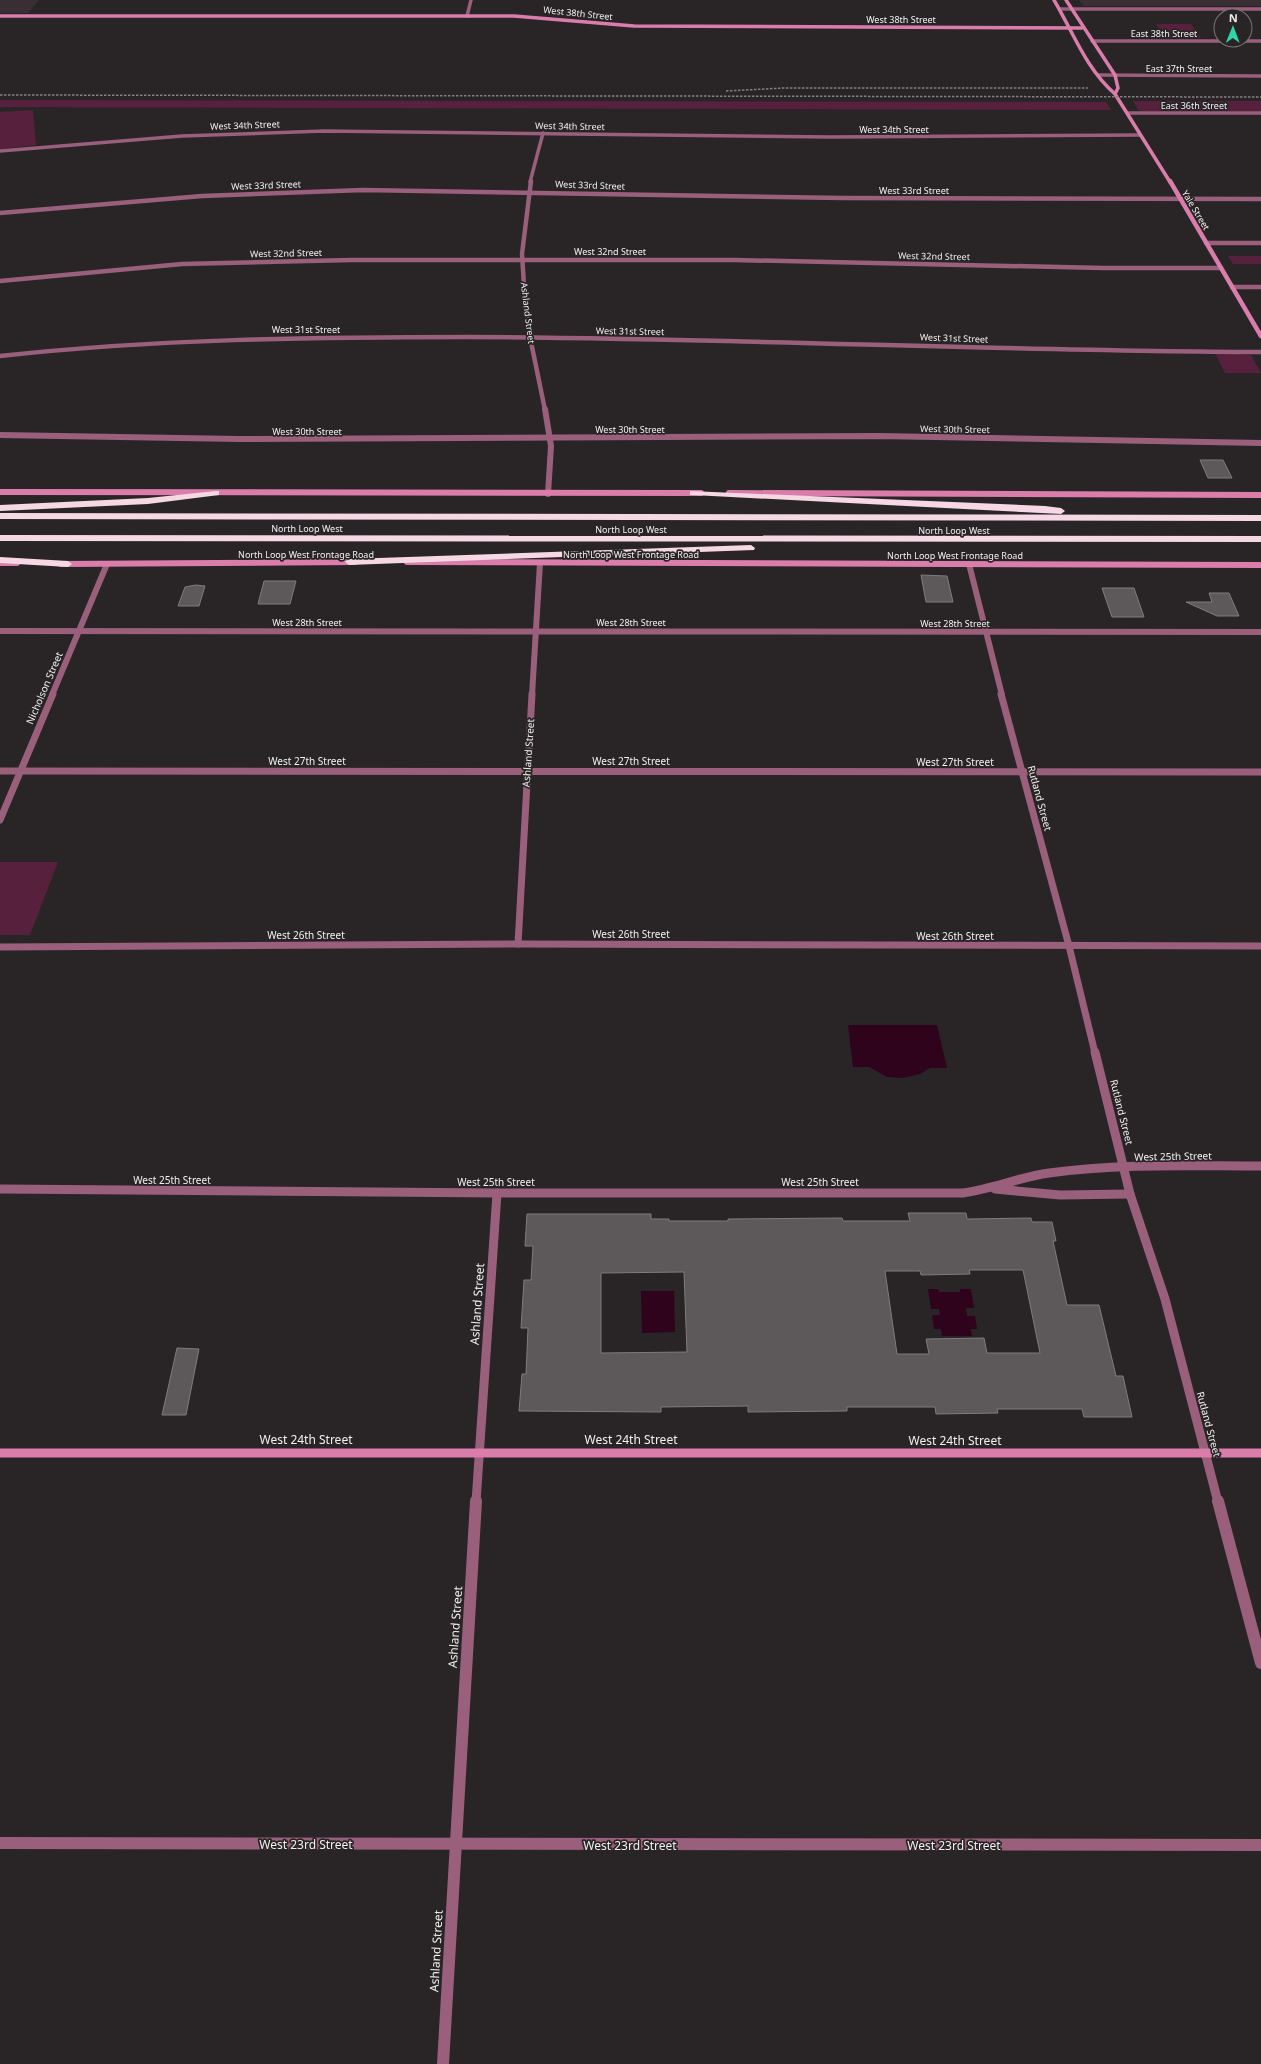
<svg xmlns="http://www.w3.org/2000/svg" width="1261" height="2064" font-family="'Noto Sans',sans-serif">
  <rect width="100%" height="100%" fill="#292527"/>
  <!-- built -->
  <g fill="#382e33">
    <path d="M0,0H39L28,13H0Z"/>
    <path d="M1079,0H1261V6H1084Z"/>
  </g>
  <!-- green -->
  <g fill="#57203d">
    <path d="M1156,24H1191L1201,38H1165Z"/>
    <path d="M0,100L1106,102L1111,110L0,107Z"/>
    <path d="M1133,101H1261V111H1143L1138,110Z"/>
    <path d="M33,110L36,145L0,149V112Z"/>
    <path d="M1228,256H1261V264H1233Z"/>
    <path d="M1215,353L1251,355L1261,373H1225Z"/>
    <path d="M0,862H58L30,935H0Z"/>
  </g>
  <!-- water -->
  <g fill="#2f031c">
    <path d="M848,1025H937L947,1068H930L920,1074L903,1078L887,1077L869,1067H853Z"/>
    <path d="M928,1289H938L939,1292H960V1289H971L974,1308H966L967,1316H975L977,1329H971L972,1336H942L941,1329H934L932,1315H940L939,1309H931Z"/>
    <path d="M641,1291H674L675,1332L642,1333Z"/>
  </g>
  <!-- building -->
  <g fill="#5d585a" stroke="#807b7d" fill-rule="evenodd">
    <path d="M1200,460H1223L1232,478H1208Z"/>
    <path d="M921,575L947,576L953,602H926Z"/>
    <path d="M264,581H296L290,604H258Z"/>
    <path d="M196,585L205,586L199,606H178L185,587Z"/>
    <path d="M1102,588H1134L1144,617H1112Z"/>
    <path d="M1209,593H1229L1239,616H1217L1186,602H1212Z"/>
    <path d="M908,1213H966L967,1219L1031,1218L1032,1222H1052L1056,1241H1053L1067,1305H1099L1116,1376H1123L1132,1417H1084L1082,1409H997L998,1413L936,1414L935,1407H847V1411L748,1412V1406L661,1407V1412L519,1411L522,1374H526L528,1328H521L524,1280H531L533,1246H525L527,1214H651V1219H669V1221H728V1219L842,1218L843,1221H910ZM969,1270H1023L1040,1353H987L984,1338L926,1339L929,1354H897L885,1271H920L921,1275L970,1274ZM684,1272L687,1352L601,1353V1273Z"/>
    <path d="M177,1348L199,1349L186,1415H162Z"/>
  </g>
  <g fill="none" stroke-linecap="round" stroke-linejoin="round">
    <!-- street-far5 -->
    <g stroke="#995f7b" stroke-width="3.5">
      <path d="M1060,9H1261"/>
      <path d="M467,16L471,0"/>
      <path d="M1092,41H1261"/>
      <path d="M1098,75L1261,76"/>
      <path d="M1127,113H1261"/>
      <path d="M0,151L182,136L324,131L831,137L1140,135"/>
      <path d="M530,182L543,133"/>
    </g>
    <!-- street-far4 -->
    <g stroke="#995f7b" stroke-width="4.5">
      <path d="M531,181L522,254L525,301L530,337L545,410"/>
      <path d="M0,213L202,196L363,190L843,198L1261,199"/>
      <path d="M1206,243H1261"/>
      <path d="M0,281L182,264L351,260H734L1103,268H1221"/>
      <path d="M1232,287H1261"/>
      <path d="M0,356C156,339 312,337 469,337C733,338 997,351 1261,352"/>
    </g>
    <!-- street-far3 -->
    <g stroke="#995f7b" stroke-width="6">
      <path d="M545,409L551,446L548,494"/>
      <path d="M0,435L239,439L879,436L1261,443"/>
      <path d="M969,564L1002,695"/>
      <path d="M0,631L1261,632"/>
      <path d="M52,695L107,564"/>
      <path d="M532,695L540,563"/>
    </g>
    <!-- street-far2 -->
    <g stroke="#995f7b" stroke-width="7">
      <path d="M1001,694L1069,946L1095,1053"/>
      <path d="M0,771L1261,772"/>
      <path d="M0,820L53,694"/>
      <path d="M518,944L532,694"/>
      <path d="M0,947L518,944L1261,946"/>
    </g>
    <!-- street-far1 -->
    <g stroke="#995f7b" stroke-width="9">
      <path d="M1095,1052L1130,1194L1165,1299L1218,1502"/>
      <path d="M0,1189L497,1193H963C992,1189 1020,1177 1049,1173C1119,1163 1190,1166 1261,1166"/>
      <path d="M995,1189L1060,1195L1130,1194"/>
      <path d="M476,1502L497,1193"/>
    </g>
    <!-- street -->
    <g stroke="#995f7b" stroke-width="12">
      <path d="M1218,1501L1261,1663"/>
      <path d="M0,1843L1261,1845"/>
      <path d="M443,2064L476,1501"/>
    </g>
    <!-- secondary-far3 -->
    <g stroke="#db7dab" stroke-width="3.5">
      <path d="M1054,0C1073,32 1086,69 1115,94L1170,182"/>
      <path d="M1066,0L1115,75L1118,88L1115,94"/>
      <path d="M0,16H514L634,26L1082,28"/>
    </g>
    <!-- secondary-far2 -->
    <path stroke="#db7dab" stroke-width="4.5" d="M1170,181L1261,336"/>
    <!-- secondary-far1 -->
    <g stroke="#db7dab" stroke-width="6">
      <path d="M0,492L701,493"/>
      <path d="M729,493L1261,495"/>
      <path d="M407,562L1261,565"/>
      <path d="M0,563H17"/>
      <path d="M61,564L355,562"/>
    </g>
    <!-- secondary -->
    <path stroke="#db7dab" stroke-width="9" d="M0,1453H1261"/>
    <!-- highway -->
    <g fill="#f6d8e5" fill-rule="evenodd">
      <path d="M216,491H219V495L148,504L0,511V505L148,498Z"/>
      <path d="M690,491L1045,506L1061,508L1065,511L1061,514L693,495H690Z"/>
      <path d="M0,513L1261,515V521L0,519Z"/>
      <path d="M0,535L1261,536V542L0,541Z"/>
      <path d="M751,545L755,548L754,550L349,565L345,562L349,559Z"/>
      <path d="M0,557L68,561L72,564L68,567L0,563Z"/>
    </g>
    <!-- rail -->
    <g stroke="#848182" stroke-width="1.5" stroke-dasharray="2.5 1.5" stroke-linecap="butt">
      <path d="M726,91L784,88H1088"/>
      <path d="M0,95L1261,97"/>
    </g>
  </g>
  <g text-anchor="middle" dominant-baseline="central" stroke-width="3.5" stroke-linejoin="round" paint-order="stroke">
    <!-- far-street labels -->
    <g font-size="9" fill="#f1eff0" stroke="#292527">
      <text transform="translate(578 13) rotate(6)">West 38th Street</text>
      <text x="901" y="19">West 38th Street</text>
      <text x="1164" y="33">East 38th Street</text>
      <text x="1179" y="68">East 37th Street</text>
      <text x="1194" y="105">East 36th Street</text>
      <text transform="translate(245 125) rotate(-2)">West 34th Street</text>
      <text transform="translate(570 126) rotate(1)">West 34th Street</text>
      <text x="894" y="129">West 34th Street</text>
      <text transform="translate(266 185) rotate(-2)">West 33rd Street</text>
      <text transform="translate(590 185) rotate(2)">West 33rd Street</text>
      <text x="914" y="190">West 33rd Street</text>
      <text transform="translate(1196 210) rotate(59)">Yale Street</text>
      <text x="610" y="251">West 32nd Street</text>
      <text transform="translate(286 253) rotate(-1)">West 32nd Street</text>
      <text transform="translate(934 256) rotate(1)">West 32nd Street</text>
      <text transform="translate(528 313) rotate(83)">Ashland Street</text>
      <text x="306" y="329">West 31st Street</text>
      <text transform="translate(630 331) rotate(1)">West 31st Street</text>
      <text transform="translate(954 338) rotate(2)">West 31st Street</text>
      <text x="630" y="429">West 30th Street</text>
      <text transform="translate(955 429) rotate(1)">West 30th Street</text>
      <text x="307" y="431">West 30th Street</text>
      <text x="307" y="528">North Loop West</text>
      <text x="631" y="529">North Loop West</text>
      <text x="954" y="530">North Loop West</text>
      <text x="306" y="554">North Loop West Frontage Road</text>
      <text x="631" y="554">North Loop West Frontage Road</text>
      <text x="955" y="555">North Loop West Frontage Road</text>
      <text x="307" y="622">West 28th Street</text>
      <text x="631" y="622">West 28th Street</text>
      <text x="955" y="623">West 28th Street</text>
    </g>
    <!-- street labels -->
    <g font-size="10" fill="#f1eff0" stroke="#292527">
      <text transform="translate(44 688) rotate(-67)">Nicholson Street</text>
      <text transform="translate(528 753) rotate(-86)">Ashland Street</text>
      <text x="307" y="761">West 27th Street</text>
      <text x="631" y="761">West 27th Street</text>
      <text x="955" y="762">West 27th Street</text>
      <text transform="translate(1040 798) rotate(75)">Rutland Street</text>
      <text x="631" y="934">West 26th Street</text>
      <text x="306" y="935">West 26th Street</text>
      <text x="955" y="936">West 26th Street</text>
      <text transform="translate(1122 1112) rotate(76)">Rutland Street</text>
      <text transform="translate(1173 1156) rotate(-1)">West 25th Street</text>
      <text x="172" y="1180">West 25th Street</text>
      <text x="496" y="1182">West 25th Street</text>
      <text x="820" y="1182">West 25th Street</text>
      <text transform="translate(1209 1424) rotate(75)">Rutland Street</text>
    </g>
    <!-- near-street labels -->
    <g font-size="12" fill="#f1eff0" stroke="#292527">
      <text transform="translate(477 1304) rotate(-86)">Ashland Street</text>
      <text x="306" y="1439">West 24th Street</text>
      <text x="631" y="1439">West 24th Street</text>
      <text x="955" y="1440">West 24th Street</text>
      <text transform="translate(455 1627) rotate(-86)">Ashland Street</text>
      <text x="306" y="1844">West 23rd Street</text>
      <text x="630" y="1845">West 23rd Street</text>
      <text x="954" y="1845">West 23rd Street</text>
      <text transform="translate(436 1951) rotate(-87)">Ashland Street</text>
    </g>
  </g>
  <!-- north arrow -->
  <g transform="translate(1233 28) rotate(1)"><circle r="19" fill="#292527" stroke="#797677"/>
  <path d="M0-3L7 15L0 10L-7 15Z" fill="#31d4a9"/>
  <text y="-6" font-size="11" font-weight="bold" text-anchor="middle" fill="#f1eff0">N</text>
  </g>
</svg>
